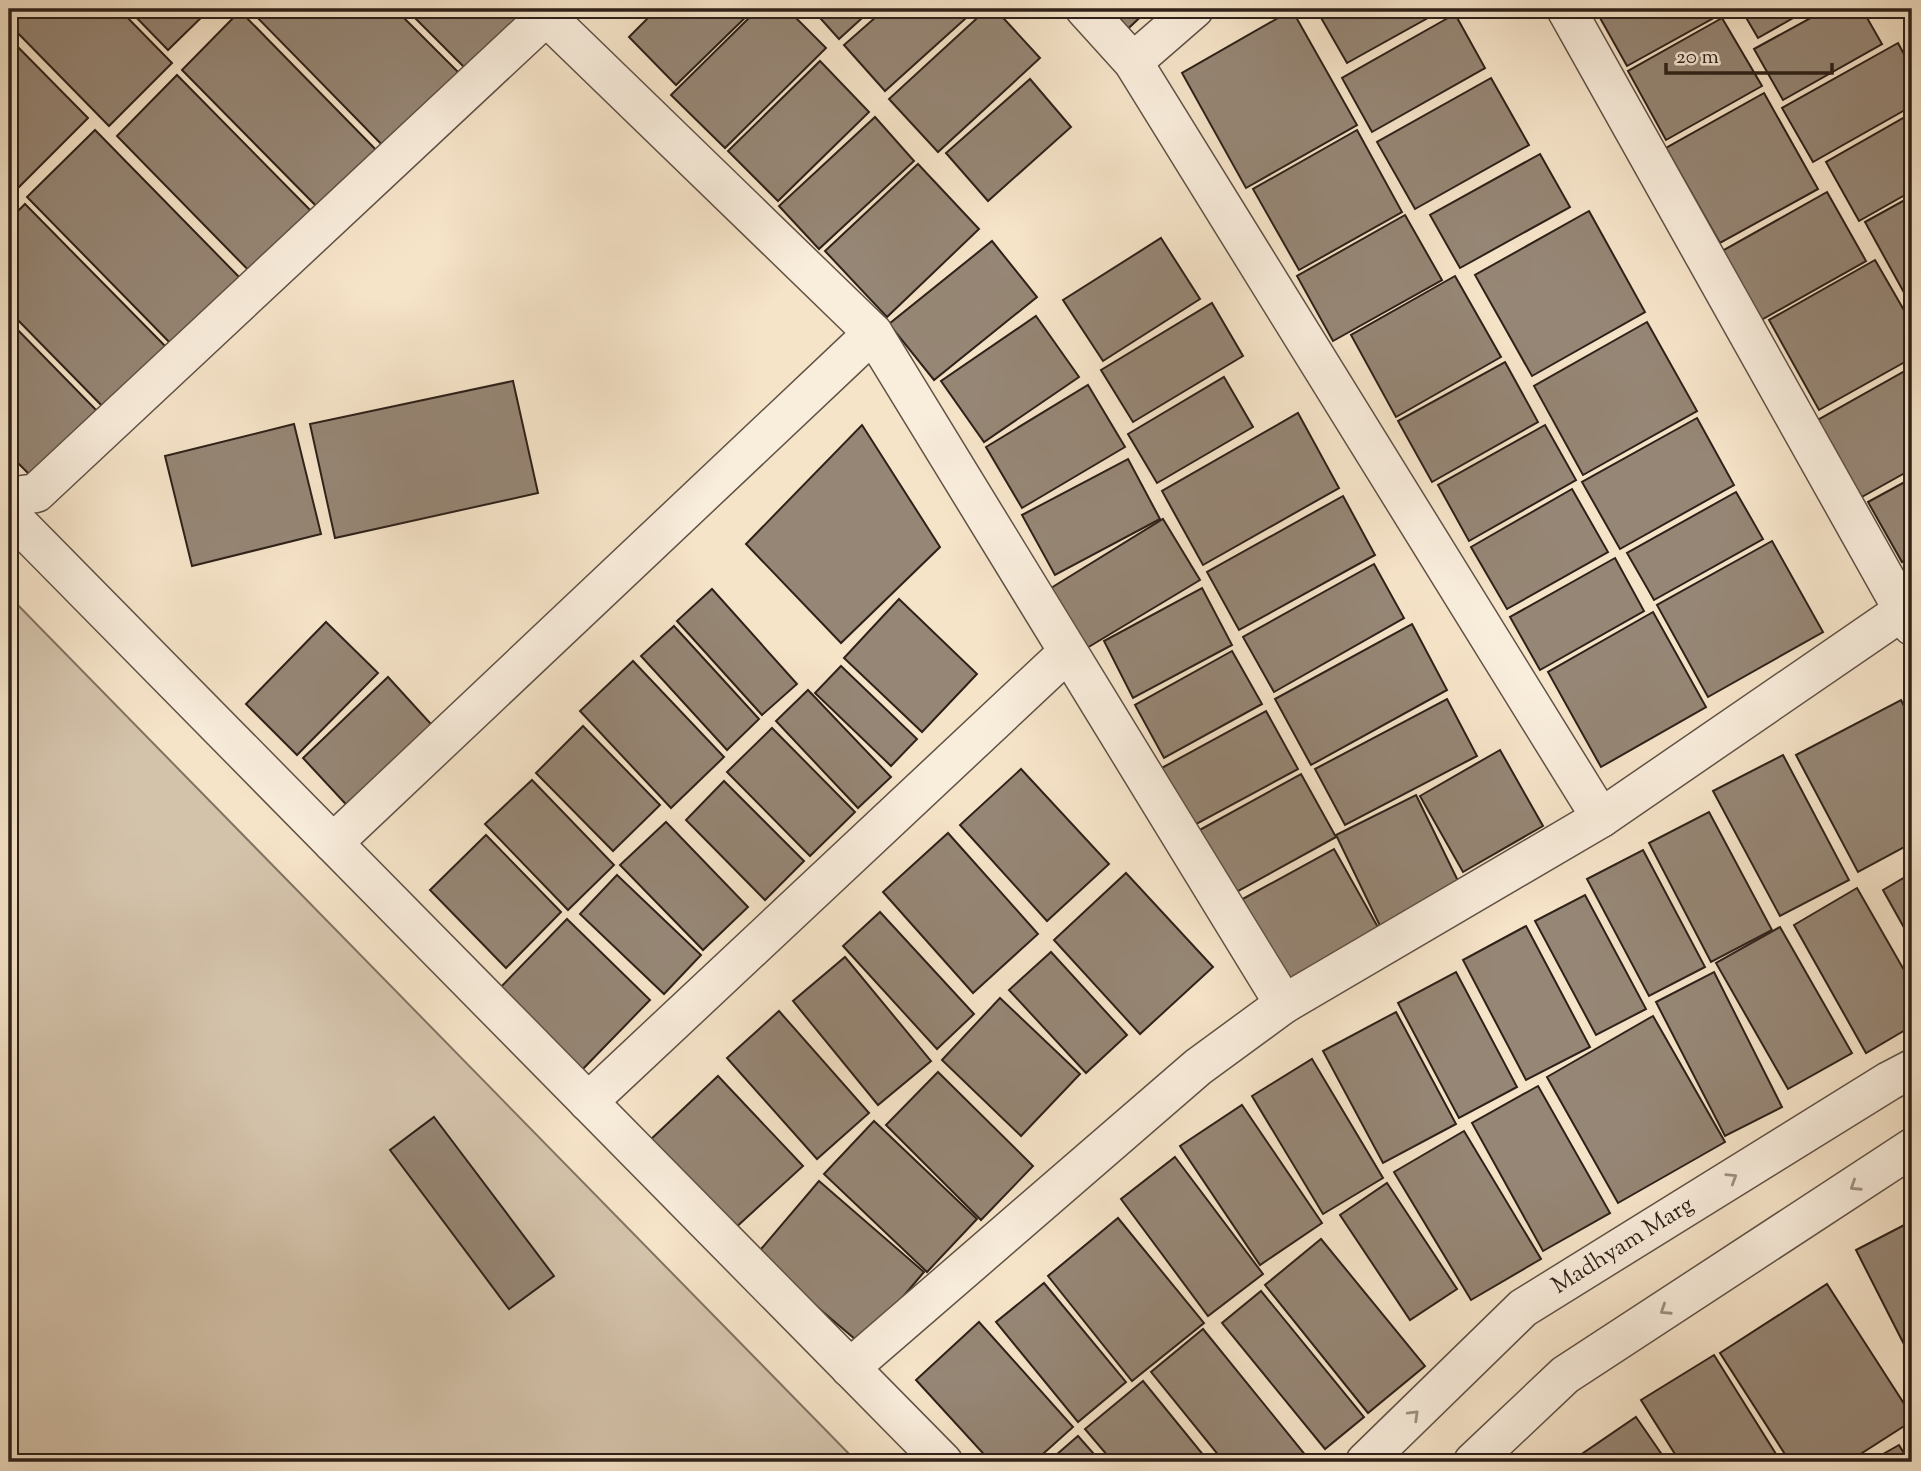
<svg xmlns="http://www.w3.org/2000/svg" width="1921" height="1471" font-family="'Sorts Mill Goudy',serif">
  <rect width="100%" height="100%" fill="#f6e4c9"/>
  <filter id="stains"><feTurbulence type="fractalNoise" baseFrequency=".00286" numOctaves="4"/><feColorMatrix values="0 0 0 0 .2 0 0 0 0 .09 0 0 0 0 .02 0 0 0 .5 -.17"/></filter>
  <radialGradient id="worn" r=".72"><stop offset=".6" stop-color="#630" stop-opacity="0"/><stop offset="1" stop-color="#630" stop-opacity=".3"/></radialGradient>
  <!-- green -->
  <path fill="#d4c3ab" stroke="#817262" stroke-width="2" d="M9,596L857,1462H9Z"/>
  <!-- building -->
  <g fill="#968675" stroke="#2e2119" stroke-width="2">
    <path d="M9,9H119L172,63L109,126L9,24Z"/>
    <path d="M128,9H210L168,50Z"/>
    <path d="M249,9H395L468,82L393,156Z"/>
    <path d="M406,9H529L472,75Z"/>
    <path d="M657,9H754L676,85L629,37Z"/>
    <path d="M758,9H787L826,48L725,148L671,95Z"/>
    <path d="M812,9H872L839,39Z"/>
    <path d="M885,9H976L885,91L844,45Z"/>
    <path d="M987,9H995L1040,58L938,152L889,99Z"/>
    <path d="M1090,9H1149L1118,38Z"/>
    <path d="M1316,9H1444L1347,63Z"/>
    <path d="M1595,9H1716L1719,15L1627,66Z"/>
    <path d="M1741,9H1809L1758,38Z"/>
    <path d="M1827,9H1862L1882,44L1783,100L1754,49Z"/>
    <path d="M1292,10L1357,125L1246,188L1182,73Z"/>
    <path d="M240,11L386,160L328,218L182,70Z"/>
    <path d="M1455,14L1485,68L1372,132L1342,78Z"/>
    <path d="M1722,18L1762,86L1666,140L1628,71Z"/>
    <path d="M9,38L88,118L10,196L9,195Z"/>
    <path d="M1898,43L1912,69V106L1813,162L1782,108Z"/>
    <path d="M820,61L869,112L778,201L728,151Z"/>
    <path d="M177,75L320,220L259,281L117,136Z"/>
    <path d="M1491,78L1529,145L1415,209L1377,142Z"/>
    <path d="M1030,79L1071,127L988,201L946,153Z"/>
    <path d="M1764,93L1818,189L1720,243L1666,148Z"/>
    <path d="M1912,113V191L1859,221L1826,162Z"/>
    <path d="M875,117L914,161L819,249L779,206Z"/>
    <path d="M95,130L245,283L178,351L27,197Z"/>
    <path d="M1357,130L1402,212L1299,270L1253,189Z"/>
    <path d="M1540,154L1570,207L1460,268L1430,215Z"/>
    <path d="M918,164L979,229L887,317L825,251Z"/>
    <path d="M1827,192L1866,261L1756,323L1717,254Z"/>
    <path d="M1912,196V307L1865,222Z"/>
    <path d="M25,204L173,354L111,415L9,311V220Z"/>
    <path d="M1589,211L1645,312L1532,376L1475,275Z"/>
    <path d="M1405,215L1442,280L1333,341L1297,276Z"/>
    <path d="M1161,238L1200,299L1103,361L1063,300Z"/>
    <path d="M992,241L1037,297L934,380L889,324Z"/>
    <path d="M1875,260L1912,324V358L1819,410L1769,320Z"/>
    <path d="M1455,276L1501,357L1396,417L1351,335Z"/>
    <path d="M1212,303L1243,356L1133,422L1101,370Z"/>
    <path d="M1036,316L1079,377L984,442L941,381Z"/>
    <path d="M9,321L100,414L34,479L9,454Z"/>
    <path d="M1647,322L1697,411L1583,475L1534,386Z"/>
    <path d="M1505,362L1538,422L1432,482L1398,421Z"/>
    <path d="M1912,367V469L1860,498L1816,421Z"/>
    <path d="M1224,377L1253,427L1157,483L1128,434Z"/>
    <path d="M513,381L538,493L335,538L310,424Z"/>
    <path d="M1088,385L1125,447L1022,508L986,447Z"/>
    <path d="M1298,413L1339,488L1203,565L1162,491Z"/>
    <path d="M1697,418L1734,485L1620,549L1582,482Z"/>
    <path d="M294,424L321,534L192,566L165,456Z"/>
    <path d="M862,425L940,547L841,643L746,544Z"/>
    <path d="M1545,425L1576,480L1469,541L1438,485Z"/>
    <path d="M1128,459L1160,519L1055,575L1022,515Z"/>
    <path d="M1912,478V556L1902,562L1868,502Z"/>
    <path d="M1572,489L1608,552L1507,609L1471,547Z"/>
    <path d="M1736,492L1763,539L1654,600L1627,553Z"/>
    <path d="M1343,496L1375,555L1239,630L1207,572Z"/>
    <path d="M1163,519L1200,580L1087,648L1051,588Z"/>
    <path d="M1772,541L1823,632L1708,697L1657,605Z"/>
    <path d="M1615,558L1644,611L1540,670L1510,617Z"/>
    <path d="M1374,564L1404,618L1274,692L1243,637Z"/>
    <path d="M1202,588L1232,645L1133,698L1104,641Z"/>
    <path d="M712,589L797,684L762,715L677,621Z"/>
    <path d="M899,599L977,674L922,732L844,658Z"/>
    <path d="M1653,612L1706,707L1601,767L1548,672Z"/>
    <path d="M326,622L378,673L297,755L246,704Z"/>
    <path d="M1412,624L1447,690L1311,765L1275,699Z"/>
    <path d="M674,626L759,719L727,750L641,656Z"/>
    <path d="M1232,651L1262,704L1164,758L1135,705Z"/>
    <path d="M633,661L724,757L671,808L580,711Z"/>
    <path d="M841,666L917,739L891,766L815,693Z"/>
    <path d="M388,677L440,734L355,814L303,758Z"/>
    <path d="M808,690L891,777L858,808L776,721Z"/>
    <path d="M1447,699L1477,756L1345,825L1315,769Z"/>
    <path d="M1901,700L1912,722V843L1858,872L1796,755Z"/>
    <path d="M1266,711L1298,769L1189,828L1158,770Z"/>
    <path d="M583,726L660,805L613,851L536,773Z"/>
    <path d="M772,728L855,812L810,856L727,772Z"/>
    <path d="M1500,750L1543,826L1463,872L1420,796Z"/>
    <path d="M1783,755L1849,880L1780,916L1713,791Z"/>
    <path d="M1021,769L1109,864L1047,921L960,825Z"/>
    <path d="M1301,774L1336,837L1231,895L1196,832Z"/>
    <path d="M532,780L614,865L568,910L485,824Z"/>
    <path d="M724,781L804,861L765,900L686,820Z"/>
    <path d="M1416,795L1462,889L1381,928L1336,835Z"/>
    <path d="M1709,812L1772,930L1711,962L1649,843Z"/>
    <path d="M666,822L748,907L703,950L620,865Z"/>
    <path d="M948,833L1038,934L973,993L883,892Z"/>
    <path d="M486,835L561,912L506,968L430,890Z"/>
    <path d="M1334,849L1379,929L1283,982L1239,901Z"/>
    <path d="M1643,850L1705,967L1649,996L1587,879Z"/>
    <path d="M1126,873L1213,967L1140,1034L1054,940Z"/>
    <path d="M1912,873V942L1883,890Z"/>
    <path d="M617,875L701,955L664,994L580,914Z"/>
    <path d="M1857,888L1912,984V1026L1866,1053L1794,925Z"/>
    <path d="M1585,895L1646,1009L1596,1035L1535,921Z"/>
    <path d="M880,912L974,1014L937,1049L843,946Z"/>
    <path d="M567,919L650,1000L578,1074L495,993Z"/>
    <path d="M1526,926L1590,1047L1526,1080L1463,960Z"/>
    <path d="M1780,927L1852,1053L1788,1089L1716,963Z"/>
    <path d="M1051,952L1127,1035L1086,1073L1009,990Z"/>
    <path d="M845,957L931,1061L878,1105L793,1001Z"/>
    <path d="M1456,972L1517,1087L1459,1118L1398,1003Z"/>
    <path d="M1714,972L1782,1107L1725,1136L1656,1002Z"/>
    <path d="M1000,998L1080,1074L1021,1136L942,1060Z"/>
    <path d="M779,1011L869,1113L817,1159L727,1058Z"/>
    <path d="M1396,1012L1456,1124L1383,1163L1323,1051Z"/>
    <path d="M1653,1016L1725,1142L1618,1203L1547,1077Z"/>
    <path d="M1312,1059L1383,1178L1323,1214L1252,1096Z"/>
    <path d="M938,1072L1033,1166L981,1220L886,1125Z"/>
    <path d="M718,1076L803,1166L733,1230L649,1141Z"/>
    <path d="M1538,1086L1610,1213L1543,1251L1472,1123Z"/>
    <path d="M1242,1105L1322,1223L1260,1265L1180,1146Z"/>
    <path d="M434,1117L554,1276L509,1309L390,1150Z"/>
    <path d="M874,1121L977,1219L927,1272L824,1174Z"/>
    <path d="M1464,1131L1541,1259L1471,1300L1394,1172Z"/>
    <path d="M1175,1157L1263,1274L1208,1316L1121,1199Z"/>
    <path d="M819,1181L924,1272L862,1345L756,1255Z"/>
    <path d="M1387,1183L1457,1289L1410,1320L1340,1215Z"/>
    <path d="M1118,1218L1204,1323L1132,1381L1048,1276Z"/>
    <path d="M1912,1221V1360L1856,1250Z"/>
    <path d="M1321,1239L1425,1366L1368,1413L1265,1285Z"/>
    <path d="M1044,1283L1126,1382L1078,1422L996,1322Z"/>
    <path d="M1827,1284L1912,1416V1421L1848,1462H1790L1720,1353Z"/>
    <path d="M1261,1291L1364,1417L1325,1449L1222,1323Z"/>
    <path d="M979,1322L1073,1427L1034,1462H991L916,1380Z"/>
    <path d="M1203,1329L1311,1462H1224L1151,1372Z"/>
    <path d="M1714,1355L1781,1462H1680L1641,1400Z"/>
    <path d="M1143,1381L1209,1462H1113L1085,1429Z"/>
    <path d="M1636,1417L1667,1462H1570Z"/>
    <path d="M1078,1436L1101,1462H1048Z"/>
    <path d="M1899,1445L1909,1462H1869Z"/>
  </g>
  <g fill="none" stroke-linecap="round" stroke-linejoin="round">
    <defs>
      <g id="minor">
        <path d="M1085,9L1133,62L1601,818"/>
        <path d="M1566,9L1912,626"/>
        <path d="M546,16L873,333L1284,1004"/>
        <path d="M1133,62L1194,9"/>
        <path d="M9,497L36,493L554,9"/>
        <path d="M9,514L943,1462"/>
        <path d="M333,843L873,333"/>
        <path d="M588,1102L1068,652"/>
        <path d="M850,1368L1198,1067L1284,1004L1601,818L1904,610"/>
      </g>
      <g id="tertiary">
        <path d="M1365,1462L1523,1308L1889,1081L1912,1069"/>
        <path d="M1473,1462L1565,1375L1912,1148"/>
      </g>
    </defs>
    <!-- minor casing -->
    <use href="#minor" stroke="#605245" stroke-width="41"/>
    <!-- tertiary casing -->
    <use href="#tertiary" stroke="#605245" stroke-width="41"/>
    <!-- minor -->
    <use href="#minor" stroke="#f9eddc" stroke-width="38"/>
    <!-- tertiary -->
    <use href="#tertiary" stroke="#f9eddc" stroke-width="38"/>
  </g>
  <!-- one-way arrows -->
  <defs><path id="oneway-chevron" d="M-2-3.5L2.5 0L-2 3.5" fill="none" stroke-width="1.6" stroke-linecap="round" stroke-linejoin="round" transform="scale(1.75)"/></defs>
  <g stroke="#9e9184">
    <use href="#oneway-chevron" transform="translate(1732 1178) rotate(-32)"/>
    <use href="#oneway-chevron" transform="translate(1855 1186) rotate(147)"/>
    <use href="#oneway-chevron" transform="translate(1665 1310) rotate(147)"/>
    <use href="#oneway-chevron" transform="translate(1414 1415) rotate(-44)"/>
  </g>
  <g text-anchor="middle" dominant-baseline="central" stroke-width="5" stroke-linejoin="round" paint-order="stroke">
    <!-- street labels -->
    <g font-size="24" fill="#2e2119" stroke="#f9eddc">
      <text transform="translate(1623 1246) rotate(-32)">Madhyam Marg</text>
    </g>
  </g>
  <!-- margin -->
  <rect width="1921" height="1471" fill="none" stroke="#f6e4c9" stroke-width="35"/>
  <rect x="10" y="10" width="1900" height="1450" fill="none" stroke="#2e2119" stroke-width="3.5"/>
  <rect x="18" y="18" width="1886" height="1436" fill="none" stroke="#2e2119" stroke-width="2"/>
  <!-- scale -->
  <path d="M1666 63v10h166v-10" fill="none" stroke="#2e2119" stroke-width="3.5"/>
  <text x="1676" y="63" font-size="21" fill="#2e2119" stroke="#f9eddc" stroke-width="5" paint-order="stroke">20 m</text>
  <rect width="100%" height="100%" filter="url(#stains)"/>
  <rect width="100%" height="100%" fill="url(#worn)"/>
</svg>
